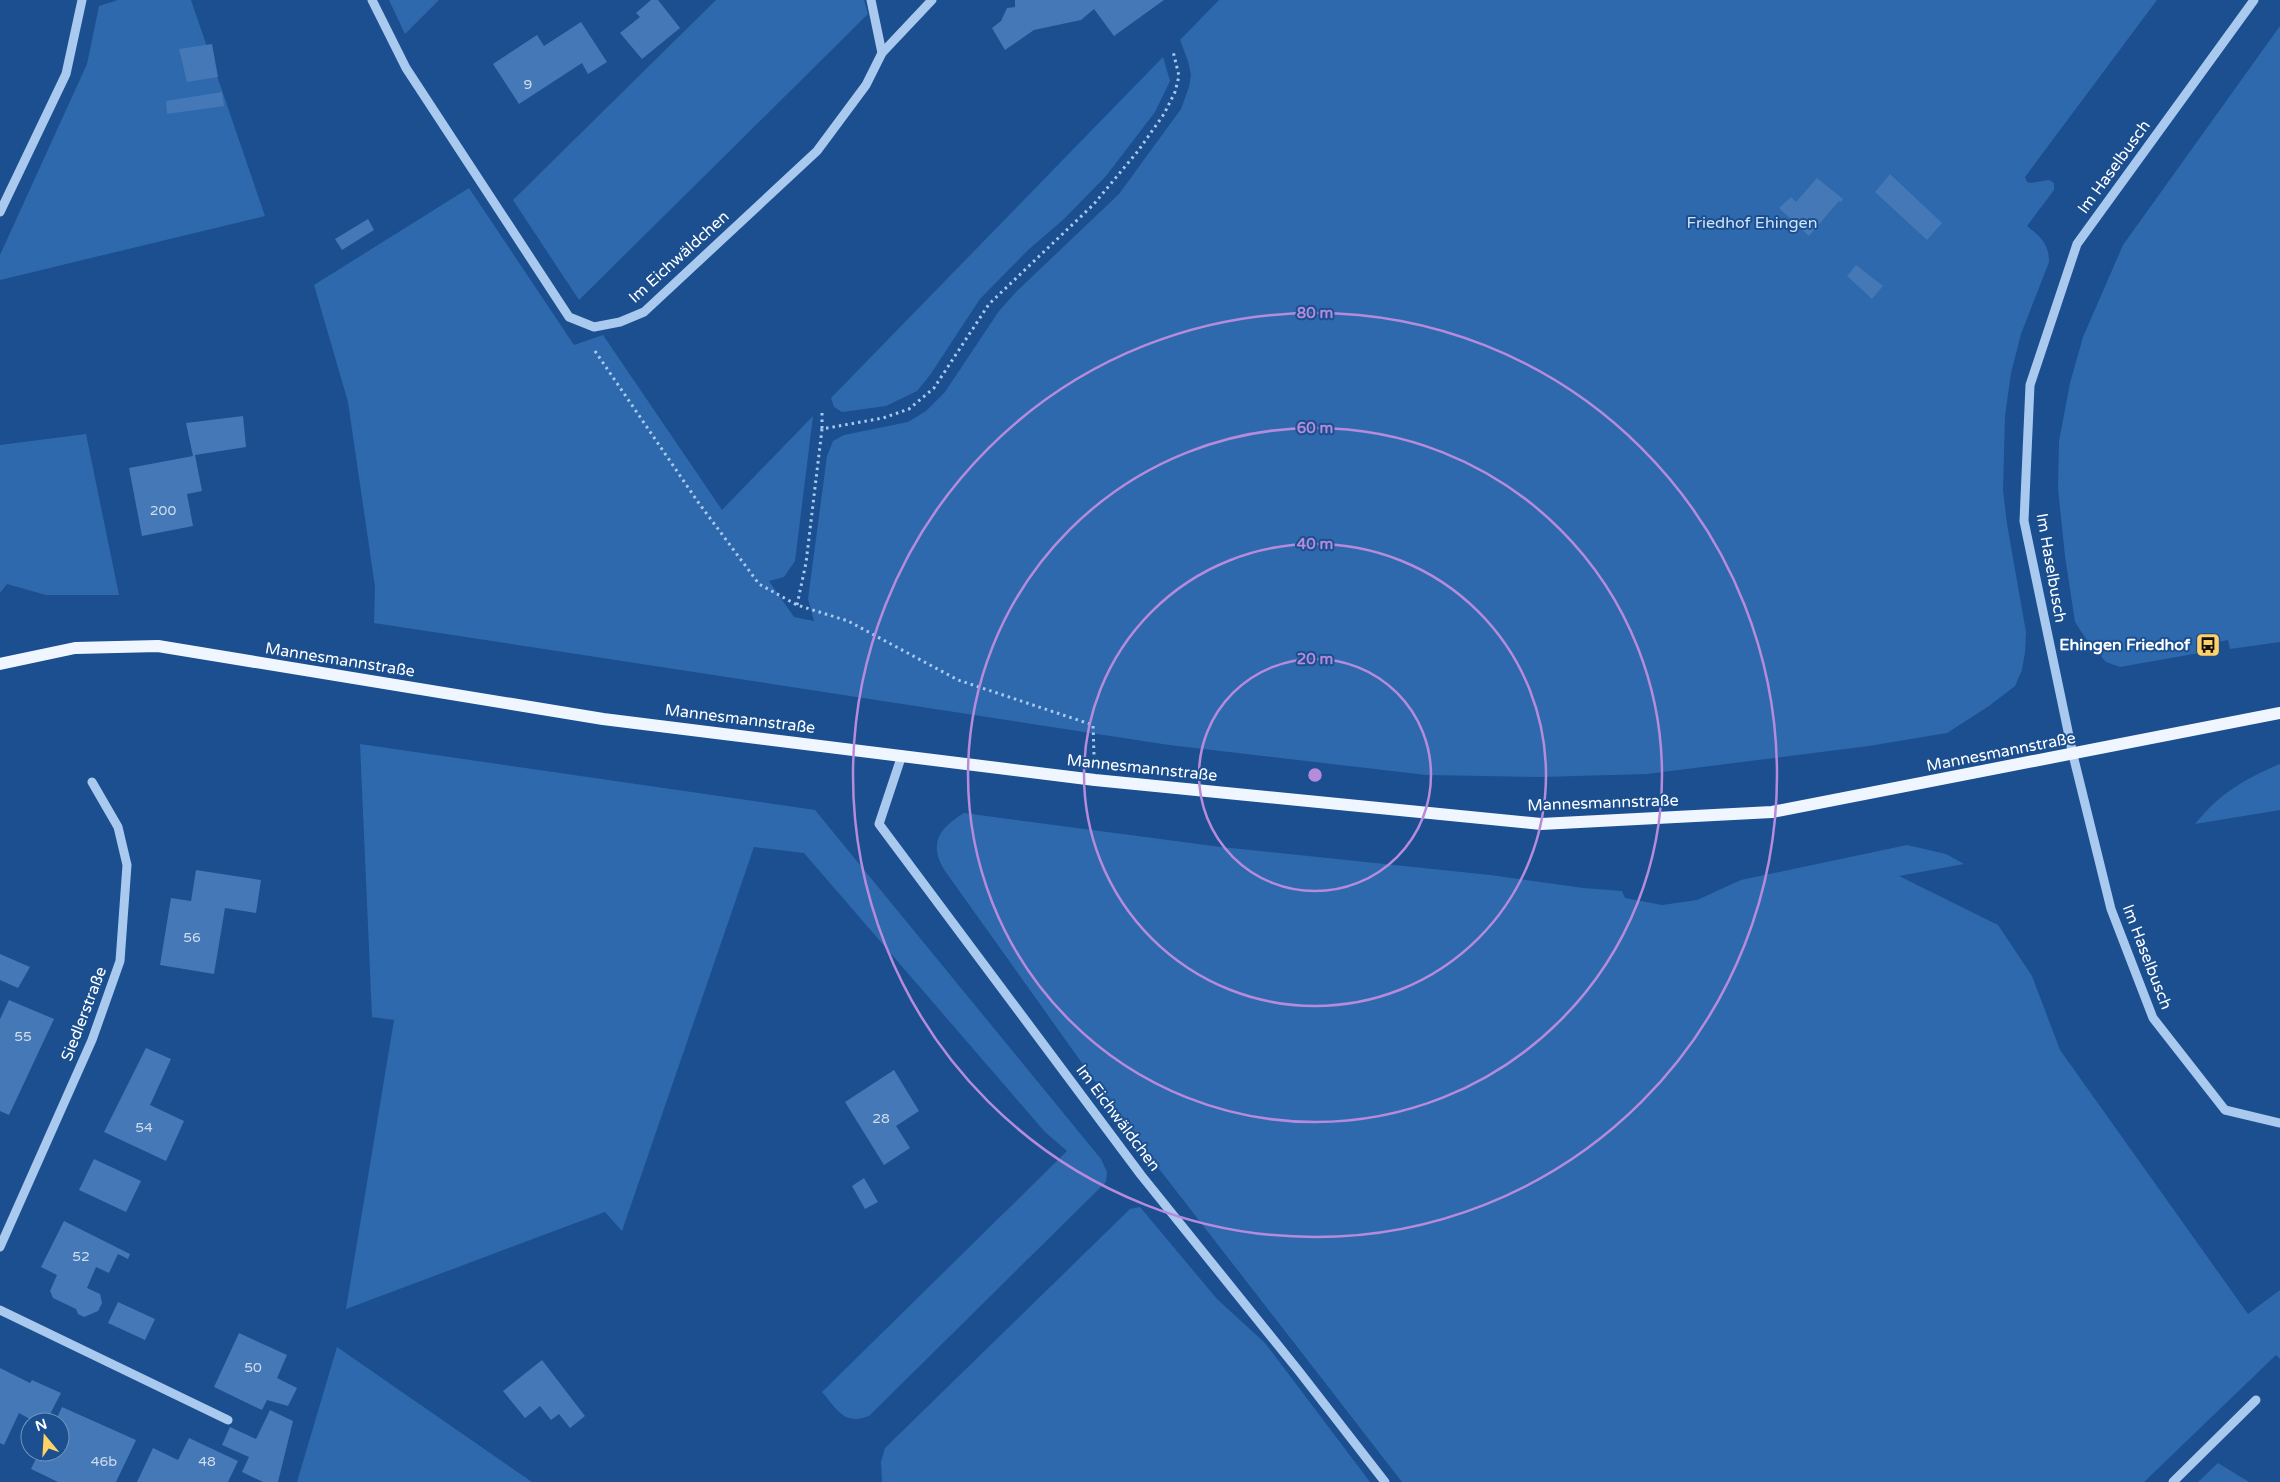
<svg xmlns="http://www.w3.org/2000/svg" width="2280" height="1482" font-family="'Varela Round',sans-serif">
  <rect width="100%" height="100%" fill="#1b4f8f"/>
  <!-- green -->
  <g fill="#2e69ad">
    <path d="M118,0H191L265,216L0,280V255L87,64L99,6Z"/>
    <path d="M389,0H439L405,34Z"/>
    <path d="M716,0H864L868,14L579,300L513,200Z"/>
    <path d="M1219,0H2157L2025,177L2027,182L2031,183L2049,180L2054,183V190L2027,226C2041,237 2049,244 2049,262L2021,334L2011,373L2005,416L2003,490L2007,524L2026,632L2025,652L2022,670L2015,686L1989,706L1947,733L1869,746L1647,774L1540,777L1426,775L1169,745L374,623L375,587L348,402L314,285L469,188L574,345L603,335L722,510L813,416L795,561L784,577L769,581L794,617L814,621L808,599L827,456L833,441L844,435L908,422L926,411L945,392L999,311L1017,291L1119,194L1181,109L1189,87L1191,75L1188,61L1180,40Z"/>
    <path d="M2280,26V642L2230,649L2228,640L2198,646L2199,653L2120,667L2106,662L2088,642L2075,622L2065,556L2058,489L2059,441L2070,383L2083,337L2123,245Z"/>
    <path d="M1163,57L1170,81L1155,112L1106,176L1064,219L1028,250L980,299L930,375L917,391L886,406L842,412L834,407L831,398Z"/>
    <path d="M86,434L119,595H46L7,584L0,593V445Z"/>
    <path d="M360,744L815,810L1101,1159L1107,1172L1106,1182L869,1416C844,1426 837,1409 822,1392L1067,1151L1045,1132L804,853L754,847L622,1231L605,1212L346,1309L394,1020L372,1017Z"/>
    <path d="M2280,764V810L2195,824C2219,794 2244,779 2280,764Z"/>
    <path d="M964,813L1221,847L1490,875L1583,888L1622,891L1625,898L1662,905L1697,900L1741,880L1907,845L1946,854L1964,864L1899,876L1998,925L2032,976L2060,1050L2248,1314L2280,1290V1359L2276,1355L2144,1482H1402L1139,1143L945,871C928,844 939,828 964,813Z"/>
    <path d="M1140,1207L1217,1299L1265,1343L1370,1482H882L881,1462L885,1448L1130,1209Z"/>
    <path d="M337,1347L532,1482H297Z"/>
    <path d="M2218,1463L2249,1482H2198Z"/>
  </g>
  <!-- building -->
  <g fill="#4478b7">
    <path d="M651,0H658L680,28L642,59L620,33L640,17L636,13Z"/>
    <path d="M1015,0H1164L1114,36L1094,9L1081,20L1034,30L1005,50L992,28L1001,21L1007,8L1015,7Z"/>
    <path d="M581,22L607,62L588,74L582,63L519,104L493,64L537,35L544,46Z"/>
    <path d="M212,44L218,77L187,82L179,49Z"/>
    <path d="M222,92L224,106L167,114L166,101Z"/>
    <path d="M1890,174L1942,223L1927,240L1875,192Z"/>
    <path d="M1817,178L1843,199L1841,202L1839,201L1809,236L1779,208L1791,197L1796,202Z"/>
    <path d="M368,219L374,230L342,250L335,239Z"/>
    <path d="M1856,265L1883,286L1872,299L1847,276Z"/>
    <path d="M243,416L246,447L195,455L202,491L187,494L193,526L142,536L129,468L193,456L186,423Z"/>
    <path d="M196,870L261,880L256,913L225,908L214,974L160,965L171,898L191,901Z"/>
    <path d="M0,954L30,967L18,988L0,980Z"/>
    <path d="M9,1000L54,1019L9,1115L0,1111V1019Z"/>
    <path d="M146,1048L171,1059L150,1105L184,1121L166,1161L104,1132Z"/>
    <path d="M894,1070L919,1111L896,1126L910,1148L884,1165L845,1102Z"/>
    <path d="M94,1159L141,1181L126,1212L79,1190Z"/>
    <path d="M864,1178L878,1202L865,1209L852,1186Z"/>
    <path d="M64,1221L130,1254L128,1259L118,1254L109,1273L96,1267L87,1288L100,1294L102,1303L98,1311L84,1317L78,1314L76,1309L53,1298L50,1291L57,1275L41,1267Z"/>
    <path d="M118,1302L155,1319L145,1340L108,1323Z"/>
    <path d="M239,1333L287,1355L277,1378L297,1388L288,1406L267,1400L262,1410L214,1387Z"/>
    <path d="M542,1360L585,1416L570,1428L559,1414L551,1420L540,1406L525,1418L503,1391Z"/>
    <path d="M0,1368L30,1383L32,1380L61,1393L46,1422H35L19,1413L4,1445L0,1443Z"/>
    <path d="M62,1407L136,1440L116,1482H58L31,1469L39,1452H60V1422H55Z"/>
    <path d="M270,1410L293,1421L278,1482H263L242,1472L249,1457L222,1445L230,1427L256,1439Z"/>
    <path d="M189,1438L238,1461L228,1482H137L153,1448L178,1460Z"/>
  </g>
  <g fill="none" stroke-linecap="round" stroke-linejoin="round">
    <!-- path -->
    <g stroke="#a9c9ee" stroke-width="3" stroke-dasharray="2.5 4" stroke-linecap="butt">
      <path d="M595,351L698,502L759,584L797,605L848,621L958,680L1093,725L1094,755"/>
      <path d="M822,413V429"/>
      <path d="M797,605L806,563L822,429L883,418L909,409L934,388L989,304L1094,204L1138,151L1164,114L1175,92L1179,76L1173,51"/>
    </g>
    <!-- minor -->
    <g stroke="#a9c9ee" stroke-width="9">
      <path d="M372,0L406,68L569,317L594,327L620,322L644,312L817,151L866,85L882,53L932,0"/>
      <path d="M871,0L882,53"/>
      <path d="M2254,0L2077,244L2030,385L2024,521L2073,755L2111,909L2153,1018L2225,1110L2280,1123"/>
      <path d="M0,212L66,74L82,0"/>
      <path d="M902,755L879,824L1141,1175L1298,1370L1385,1482"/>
      <path d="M0,1247L92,1040L120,961L127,865L118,827L92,782"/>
      <path d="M0,1310L228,1420"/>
      <path d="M2173,1482L2256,1400"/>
    </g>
    <!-- major -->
    <path stroke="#f0f6ff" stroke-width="12" d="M0,664L75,648L158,646L603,719L1095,780L1541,824L1772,812L2280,713"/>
  </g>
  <!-- distance rings -->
  <g fill="none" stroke="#b68bdc" stroke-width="2.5">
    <circle cx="1315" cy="775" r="116"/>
    <circle cx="1315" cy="775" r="231"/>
    <circle cx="1315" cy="775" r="347"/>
    <circle cx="1315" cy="775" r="462"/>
  </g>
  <!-- icons -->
  <defs>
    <symbol id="bus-square" viewBox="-11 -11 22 22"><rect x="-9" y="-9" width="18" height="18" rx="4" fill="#ffd166" stroke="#1b4f8f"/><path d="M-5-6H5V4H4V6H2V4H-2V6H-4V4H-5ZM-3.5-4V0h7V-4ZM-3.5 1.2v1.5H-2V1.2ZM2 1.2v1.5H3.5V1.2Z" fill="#111"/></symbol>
  </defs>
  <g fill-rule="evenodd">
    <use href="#bus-square" x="2194" y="631" width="28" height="28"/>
  </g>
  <g text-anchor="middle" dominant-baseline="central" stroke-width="4" stroke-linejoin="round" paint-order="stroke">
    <!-- number labels -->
    <g font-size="14" fill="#d0dded">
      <text x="528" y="84">9</text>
      <text x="163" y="510">200</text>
      <text x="192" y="937">56</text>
      <text x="23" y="1036">55</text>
      <text x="881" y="1118">28</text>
      <text x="144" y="1127">54</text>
      <text x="81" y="1256">52</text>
      <text x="253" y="1367">50</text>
      <text x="104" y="1461">46b</text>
      <text x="207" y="1461">48</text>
    </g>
    <!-- street labels -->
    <g font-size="16" fill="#fff" stroke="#1b4f8f">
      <text transform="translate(2114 167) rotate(-54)">Im Haselbusch</text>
      <text transform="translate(679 257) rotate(-42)">Im Eichwäldchen</text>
      <text transform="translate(2051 568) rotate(80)">Im Haselbusch</text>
      <text transform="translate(340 660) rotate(9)">Mannesmannstraße</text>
      <text transform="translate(740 719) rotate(7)">Mannesmannstraße</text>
      <text transform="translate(2001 752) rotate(-11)">Mannesmannstraße</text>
      <text transform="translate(1142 768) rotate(6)">Mannesmannstraße</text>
      <text transform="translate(1603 803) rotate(-2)">Mannesmannstraße</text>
      <text transform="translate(2147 957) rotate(69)">Im Haselbusch</text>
      <text transform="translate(84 1014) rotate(-69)">Siedlerstraße</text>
      <text transform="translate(1118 1118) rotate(53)">Im Eichwäldchen</text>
    </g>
    <!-- park labels -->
    <g font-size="16" fill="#cfe3fa" stroke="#1b4f8f">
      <text x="1752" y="223">Friedhof Ehingen</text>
    </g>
    <!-- poi labels -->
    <g font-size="16" font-weight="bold" fill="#fff" stroke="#1b4f8f" text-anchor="end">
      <text x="2190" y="645">Ehingen Friedhof</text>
    </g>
  </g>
  <circle cx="1315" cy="775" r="8" fill="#b68bdc" stroke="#1b4f8f" stroke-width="2.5"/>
  <g font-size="15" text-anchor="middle" font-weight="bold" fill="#b68bdc" stroke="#1b4f8f" stroke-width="4" stroke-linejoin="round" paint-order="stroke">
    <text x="1315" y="318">80 m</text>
    <text x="1315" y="433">60 m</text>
    <text x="1315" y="549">40 m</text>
    <text x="1315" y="664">20 m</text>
  </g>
  <!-- north arrow -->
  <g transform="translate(45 1437) rotate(342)"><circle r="24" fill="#1b4f8f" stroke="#7695bc"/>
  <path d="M0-4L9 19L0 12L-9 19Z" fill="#ffd166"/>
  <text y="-8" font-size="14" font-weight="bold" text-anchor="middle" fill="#ffffff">N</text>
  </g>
</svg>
